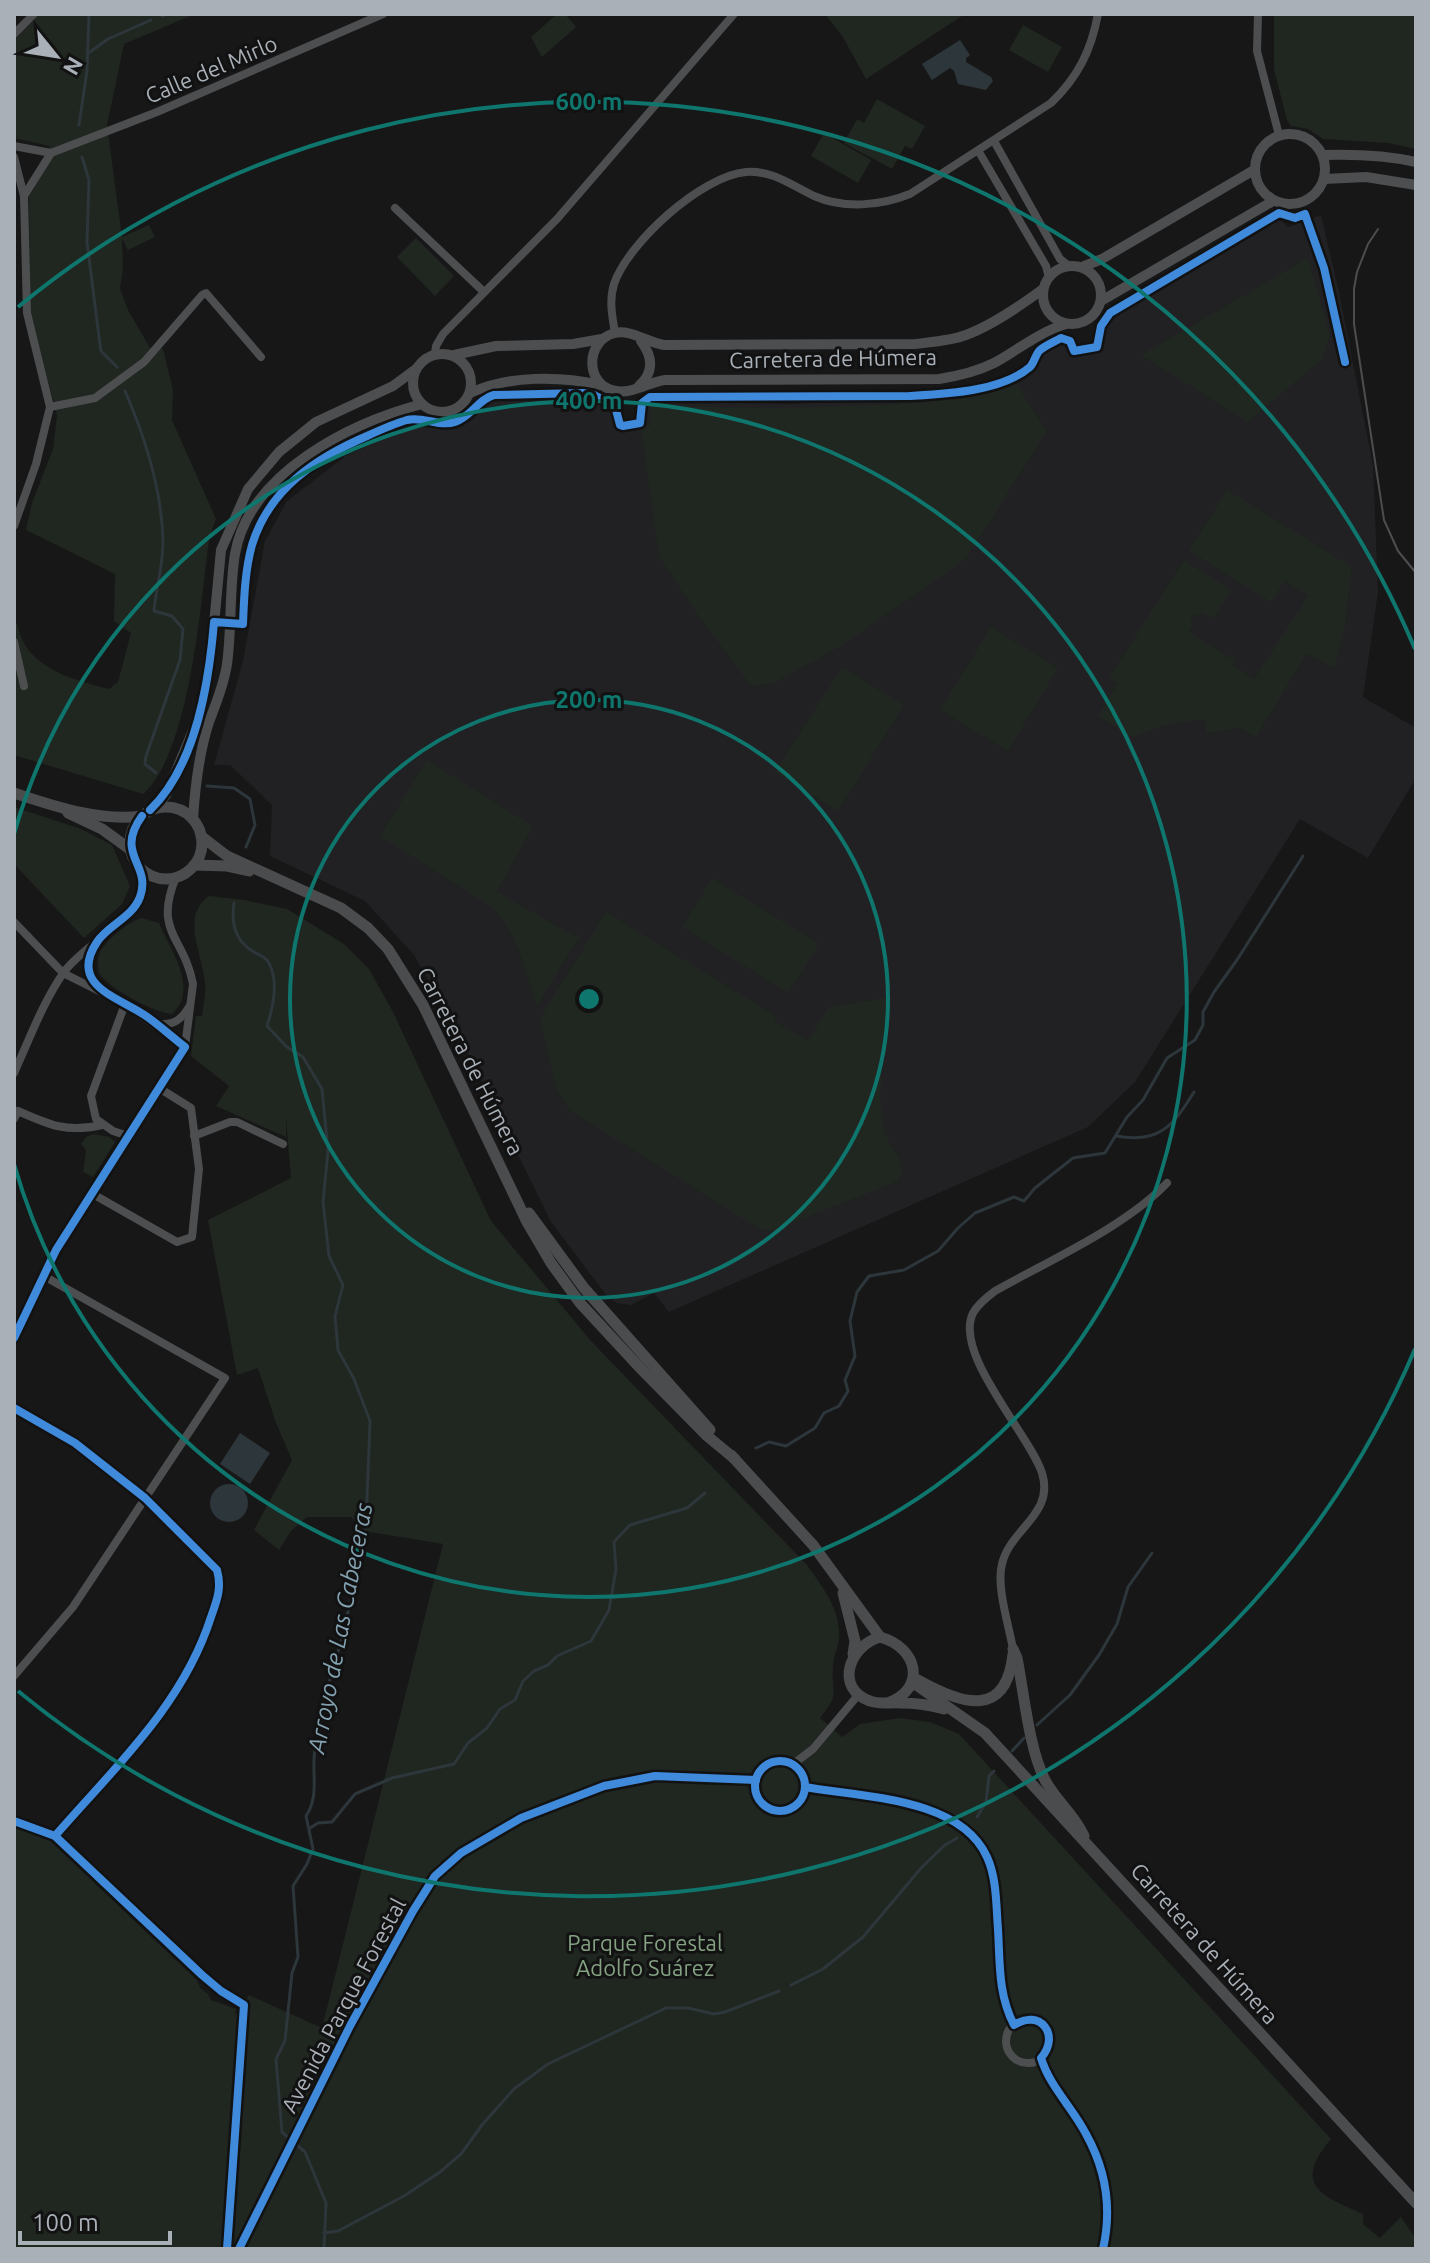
<svg xmlns="http://www.w3.org/2000/svg" width="1430" height="2263" font-family="Ubuntu,sans-serif">
  <rect width="100%" height="100%" fill="#171718"/>
  <!-- built -->
  <path fill="#212123" d="M1321,215L1339,292L1373,465L1378,592L1363,697L1416,728V778L1368,858L1300,819L1135,1082L1088,1127L669,1312L654,1293L631,1305L617,1303L607,1296L551,1222L450,1017L414,955L365,901L270,856L272,805L230,765H214L243,661L265,541L287,501L347,455L418,424L454,425L471,417L493,397H588L606,405L615,415L618,430L645,424V404L651,401L790,404L931,398L980,393L999,387L1035,369L1043,354L1060,342L1067,343L1074,355L1101,351L1104,328L1114,314L1280,219L1288,227Z"/>
  <!-- green -->
  <g fill="#202620">
    <path d="M40,14H195L124,44L107,125L122,237L149,225L155,237L128,250L122,238L123,269L120,289L128,310L150,348L163,349L173,390L172,420L216,519L209,539C201,602 190,753 143,794L14,755V622L17,624C19,630 21,638 24,643C39,671 81,682 109,689L118,682L131,633L114,621L115,574L26,530L32,503L53,449L57,415L30,312L29,197L52,158L49,146L14,138V39Z"/>
    <path d="M557,14H565L576,27L542,57L531,37Z"/>
    <path d="M825,14H965L866,79L843,37Z"/>
    <path d="M1274,14H1416V149L1388,143L1323,139L1308,129L1291,126L1287,120L1274,70Z"/>
    <path d="M1023,25L1062,47L1048,72L1009,50Z"/>
    <path d="M877,99L925,126L912,149L905,146L892,169L844,143L857,119L864,123Z"/>
    <path d="M824,133L871,160L858,183L811,156Z"/>
    <path d="M416,238L454,276L435,296L397,257Z"/>
    <path d="M1308,258L1330,336L1322,359L1248,422L1141,355Z"/>
    <path d="M1015,382L1047,431L966,559L841,646L774,683L751,686L695,611L659,557L641,428L651,425V406L781,408L920,403L987,394Z"/>
    <path d="M1227,490L1352,567L1345,626L1335,668L1306,654L1256,737L1239,728L1206,733V721L1202,719L1164,725L1133,737L1098,716L1117,684L1109,678L1184,560L1231,590L1213,619L1202,612L1199,616L1195,614L1190,621L1193,624L1189,632L1230,658L1233,655L1236,657L1232,665L1254,679L1308,596L1285,581L1271,602L1189,551Z"/>
    <path d="M991,627L1058,668L1008,751L940,710Z"/>
    <path d="M842,667L904,705L838,811L775,772Z"/>
    <path d="M427,760L533,826L497,892L575,936L581,934L537,1006C525,971 518,931 490,906L380,836Z"/>
    <path d="M14,807L81,829L112,845L130,886L122,904L84,938L14,864Z"/>
    <path d="M712,878L819,944L788,993L682,927Z"/>
    <path d="M209,896L244,900L287,909L344,944L369,969L393,1012L491,1221L591,1341L807,1565C822,1586 841,1610 839,1637C839,1647 833,1656 833,1667C831,1694 841,1693 820,1718L842,1737L860,1724L900,1718L930,1722L959,1734L1331,2139C1293,2184 1319,2195 1363,2214V2224L1380,2238L1401,2217L1416,2239V2249H14V1828L47,1838L197,1980L200,1988L208,1994L211,2000L236,2009L235,2014L239,2012L249,1995L322,2028L443,1544L364,1531L351,1517H307L291,1531L279,1550L254,1530L292,1460L276,1423L258,1368L237,1375L208,1220L291,1178L286,1119V1137L216,1106L229,1086L191,1056L196,1016H202C203,1006 206,995 205,985C204,956 179,917 209,896Z"/>
    <path d="M606,912L776,1016L774,1021L808,1040L829,1007L891,997C887,1036 876,1086 883,1125C886,1142 900,1154 903,1171L896,1182L771,1231L758,1228L569,1110L556,1088L540,1018Z"/>
    <path d="M142,918L159,923C170,949 200,990 172,1014C154,1013 108,988 99,973C98,966 97,959 100,952C106,940 129,921 142,918Z"/>
    <path d="M94,1134L109,1137L115,1142L93,1177L83,1172L86,1150L81,1144L86,1137Z"/>
  </g>
  <!-- water -->
  <g fill="#2d363a">
    <path d="M960,40L970,55L966,58V62C975,67 982,72 991,77L993,81L986,90L958,84L954,71L950,68L932,80L922,64Z"/>
    <path d="M240,1433L270,1453L250,1484L220,1464Z"/>
    <circle cx="229" cy="1503" r="19"/>
  </g>
  <g fill="none" stroke-linecap="round" stroke-linejoin="round">
    <!-- stream -->
    <g stroke="#2d363a" stroke-width="3">
      <path d="M162,16L167,14"/>
      <path d="M87,54L108,39L151,20"/>
      <path d="M79,125L87,71L89,14"/>
      <path d="M82,157L89,180L87,242L99,337L101,351L117,367"/>
      <path d="M125,391C145,437 162,491 163,542C163,566 156,588 154,611L172,616L183,629L180,660L146,756L145,764L156,773"/>
      <path d="M207,786L234,788L250,799L255,825L246,847"/>
      <path d="M234,903C231,922 235,941 254,952C259,955 266,957 269,963C279,982 273,1007 267,1026L287,1047L303,1057L322,1089L328,1151L323,1202L329,1256L343,1285L335,1316L338,1350L354,1379L370,1421L366,1525L344,1631L324,1700C326,1718 317,1731 315,1749C311,1771 320,1796 306,1816L313,1849L307,1864L293,1886L298,1957L292,1973L285,2041L276,2059L282,2132L305,2152L326,2203L324,2249"/>
      <path d="M1116,1136C1159,1144 1173,1126 1194,1092"/>
      <path d="M756,1448L769,1442L786,1446L815,1428L824,1413L839,1406L848,1391L845,1380L855,1356L850,1321L857,1292L869,1276L904,1270L938,1251L958,1228L975,1213L1014,1197L1024,1201L1035,1188L1073,1158L1105,1153L1127,1117L1143,1100L1167,1058L1195,1040L1203,1025V1012L1214,992L1237,960L1303,856"/>
      <path d="M1037,1725L1070,1695L1099,1655L1117,1624L1128,1587L1152,1553"/>
      <path d="M1012,1751L1024,1738"/>
      <path d="M977,1817L986,1802L989,1776L994,1771"/>
      <path d="M310,1828L318,1823L332,1822L355,1794L392,1778L454,1764L468,1743L487,1728L500,1709L515,1700L523,1681L534,1671L548,1665L557,1656L591,1641L609,1610L616,1569L614,1542L630,1525L687,1508L705,1493"/>
      <path d="M791,1985L823,1969L863,1937L922,1867L945,1845L957,1838"/>
      <path d="M324,2233L338,2231L404,2196L440,2172L461,2154L482,2125L514,2089L548,2064L666,2008H688L714,2014L725,2012L779,1991"/>
    </g>
    <!-- minor -->
    <g stroke="#4c4e50" stroke-width="8">
      <path d="M1258,14L1257,51L1279,135"/>
      <path d="M14,34L34,14"/>
      <path d="M994,141L1060,259L1069,266"/>
      <path d="M14,146L51,153L157,112L383,14"/>
      <path d="M979,152L1046,266L1049,278"/>
      <path d="M14,157L24,196L27,313L50,407L36,464L14,526"/>
      <path d="M24,196L51,153"/>
      <path d="M395,208L484,292"/>
      <path d="M615,333C612,316 609,300 614,284C628,243 701,176 746,172C772,170 791,185 814,196C844,209 880,206 910,194L1051,103C1078,77 1091,51 1098,14"/>
      <path d="M435,354L436,346L443,334L557,219L734,14"/>
      <path d="M50,407L95,398L144,362L202,295L206,293L261,357"/>
      <path d="M14,642L24,686"/>
      <path d="M14,922L63,973L125,1004L185,1047"/>
      <path d="M95,945C86,963 90,975 100,991"/>
      <path d="M125,1004L91,1096L96,1119L113,1131L128,1136"/>
      <path d="M158,1023C173,1027 182,1019 189,1007"/>
      <path d="M14,1073C29,1040 43,1002 64,972C82,947 130,923 140,897C143,888 140,876 139,866"/>
      <path d="M14,1119L18,1111C49,1125 67,1133 102,1125"/>
      <path d="M194,1136L230,1122H237L283,1144"/>
      <path d="M91,1193L177,1242L192,1237L199,1169L191,1108L159,1088"/>
      <path d="M14,1338L56,1250L185,1047L193,984C184,936 153,933 176,877"/>
      <path d="M14,1408L75,1443L145,1498L217,1570L219,1591"/>
      <path d="M1013,1649C1009,1626 996,1586 1002,1564C1010,1529 1055,1514 1042,1473C1030,1435 953,1354 973,1313C978,1304 987,1297 995,1291C1048,1261 1125,1227 1167,1183"/>
      <path d="M14,1676L73,1607L225,1378L42,1275"/>
      <circle cx="780" cy="1786" r="25"/>
      <path d="M792,1765L813,1749L859,1694"/>
      <path d="M805,1787C860,1797 960,1797 987,1857C997,1879 996,1905 998,1929C1000,1963 998,1994 1014,2025"/>
      <path d="M221,1991L244,2005L245,2014L227,2249"/>
      <circle cx="1028" cy="2041" r="22"/>
      <path d="M1041,2058C1050,2087 1072,2107 1086,2134C1106,2170 1112,2209 1103,2249"/>
      <path d="M239,2249L350,2026L413,1911L435,1876L461,1853L521,1818L604,1786L655,1776L756,1780"/>
    </g>
    <!-- tertiary -->
    <g stroke="#4c4e50" stroke-width="10">
      <circle cx="1290" cy="169" r="35"/>
      <path d="M1323,155C1355,154 1385,155 1416,162"/>
      <path d="M1324,179L1366,177L1416,185"/>
      <circle cx="1072" cy="295" r="29"/>
      <path d="M1082,267L1102,259L1254,170"/>
      <path d="M1043,289C1020,306 993,325 966,335C950,341 931,342 915,344L664,345C649,343 630,329 615,333C585,340 584,386 616,391C632,394 649,382 665,380L939,379C958,376 976,372 994,363C1018,350 1039,332 1066,324"/>
      <path d="M1101,301L1273,201"/>
      <circle cx="442" cy="383" r="29"/>
      <path d="M454,355L496,346L573,344L602,339"/>
      <path d="M639,386C654,372 653,357 641,341"/>
      <path d="M470,393C509,375 560,376 601,385"/>
      <path d="M150,810L166,795L200,714L211,656L221,550L248,489L279,452L316,422L393,386L416,369"/>
      <path d="M193,819C195,787 199,753 209,722C216,703 224,685 227,664C232,628 229,590 235,554C249,473 350,423 422,404"/>
    </g>
    <!-- secondary -->
    <g stroke="#4b4c4e" stroke-width="11">
      <path d="M14,793C54,806 99,822 142,816"/>
      <circle cx="166" cy="843" r="36"/>
      <path d="M68,813L102,829L131,850"/>
      <path d="M201,836L227,856L341,908L368,928L388,949L423,1005L527,1222L551,1263L580,1303L642,1370L706,1435L735,1459"/>
      <path d="M194,865L226,866L249,871"/>
      <path d="M529,1213L584,1288L710,1430"/>
      <path d="M731,1455L813,1545L880,1637"/>
      <path d="M843,1593L855,1641L853,1654"/>
      <path d="M1013,1649L1017,1658C1024,1693 1029,1749 1045,1780C1056,1801 1075,1815 1084,1836"/>
      <path d="M918,1680C961,1704 1006,1720 1013,1654"/>
      <path d="M912,1682L985,1733L1416,2203"/>
      <path d="M888,1703C928,1688 917,1647 880,1637C849,1646 834,1688 870,1701C880,1705 891,1702 901,1703C916,1703 930,1705 944,1709"/>
    </g>
    <!-- tram -->
    <path stroke="#4c4d4f" stroke-width="2" d="M1378,229L1368,244L1357,272L1354,289V324L1384,520L1398,551L1416,573"/>
    <defs>
      <g id="cycleway">
        <path d="M150,810C196,766 209,683 214,622L243,624C244,598 245,570 252,545C269,489 316,458 367,436C380,430 393,424 407,420C423,416 439,427 455,422C471,417 478,399 494,395L583,393L594,395L615,406L620,425L623,426L640,423L642,403L650,397L909,396C944,394 1001,392 1030,367C1034,363 1035,356 1039,351C1044,346 1054,342 1061,338L1070,341L1074,351L1097,347L1101,326L1110,313L1279,213L1295,218L1305,214L1307,220L1324,268L1345,362"/>
        <path d="M14,1338L56,1250L185,1047C172,1037 159,1025 146,1016C119,997 68,986 97,942C108,925 132,918 140,897C152,864 114,855 142,816"/>
        <path d="M14,1408L75,1443L145,1498L217,1570C222,1588 217,1600 211,1617C183,1705 114,1768 55,1836"/>
        <circle cx="780" cy="1786" r="25"/>
        <path d="M805,1787C860,1797 960,1797 987,1857C997,1879 996,1905 998,1929C1000,1963 998,1994 1014,2025C1040,2008 1061,2035 1041,2058C1050,2087 1072,2107 1086,2134C1106,2170 1112,2209 1103,2249"/>
        <path d="M14,1821L55,1836L202,1975L221,1991L244,2005L227,2249"/>
        <path d="M239,2249L350,2026L413,1911L435,1876L461,1853L521,1818L604,1786L655,1776L756,1780"/>
      </g>
    </defs>
    <!-- cycleway casing -->
    <use href="#cycleway" stroke="#121213" stroke-width="13"/>
    <!-- cycleway -->
    <use href="#cycleway" stroke="#408adc" stroke-width="8"/>
  </g>
  <!-- distance rings -->
  <g fill="none" stroke="#0f766e" stroke-width="4">
    <circle cx="589" cy="999" r="299"/>
    <path d="M14 834A598 598 0 1 1 14 1164"/>
    <path d="M1415 1349A897 897 0 0 1 18 1691M18 307A897 897 0 0 1 1415 649"/>
  </g>
  <g text-anchor="middle" dominant-baseline="central" stroke-width="6" stroke-linejoin="round" paint-order="stroke">
    <!-- street labels -->
    <g font-size="22" fill="#a9b0b7" stroke="#121213">
      <text transform="translate(211 69) rotate(-23)">Calle del Mirlo</text>
      <text transform="translate(833 358) rotate(-1)">Carretera de Húmera</text>
      <text transform="translate(471 1061) rotate(63)">Carretera de Húmera</text>
      <text transform="translate(1205 1943) rotate(48)">Carretera de Húmera</text>
      <text transform="translate(343 2005) rotate(-62)">Avenida Parque Forestal</text>
    </g>
    <!-- park labels -->
    <g font-size="22" fill="#84a182" stroke="#121213">
      <text x="645" y="1942">Parque Forestal<tspan x="645" dy="25">Adolfo Suárez</tspan></text>
    </g>
    <!-- water labels -->
    <g font-size="24" font-style="italic" fill="#83a1b0" stroke="#121213">
      <text transform="translate(340 1628) rotate(-79)">Arroyo de Las Cabeceras</text>
    </g>
  </g>
  <circle cx="589" cy="999" r="12" fill="#0f766e" stroke="#121213" stroke-width="4"/>
  <g font-size="24" text-anchor="middle" font-weight="bold" fill="#0f766e" stroke="#121213" stroke-width="6" stroke-linejoin="round" paint-order="stroke">
    <text x="589" y="110">600 m</text>
    <text x="589" y="409">400 m</text>
    <text x="589" y="708">200 m</text>
  </g>
  <!-- border -->
  <rect width="1430" height="2263" fill="none" stroke="#a9b0b7" stroke-width="32"/>
  <!-- north arrow -->
  <g transform="translate(56 56) rotate(120)" stroke="#121213" stroke-width="6" paint-order="stroke">
  <path d="M0-6L14 30L0 20L-14 30Z" fill="#a9b0b7"/>
  <text y="-12" font-size="22" font-weight="bold" text-anchor="middle" fill="#a9b0b7">N</text>
  </g>
  <!-- scale -->
  <path d="M20 2231v12h150v-12" fill="none" stroke="#a9b0b7" stroke-width="4"/>
  <text x="32" y="2231" font-size="24" fill="#a9b0b7" stroke="#121213" stroke-width="6" paint-order="stroke">100 m</text>
</svg>
